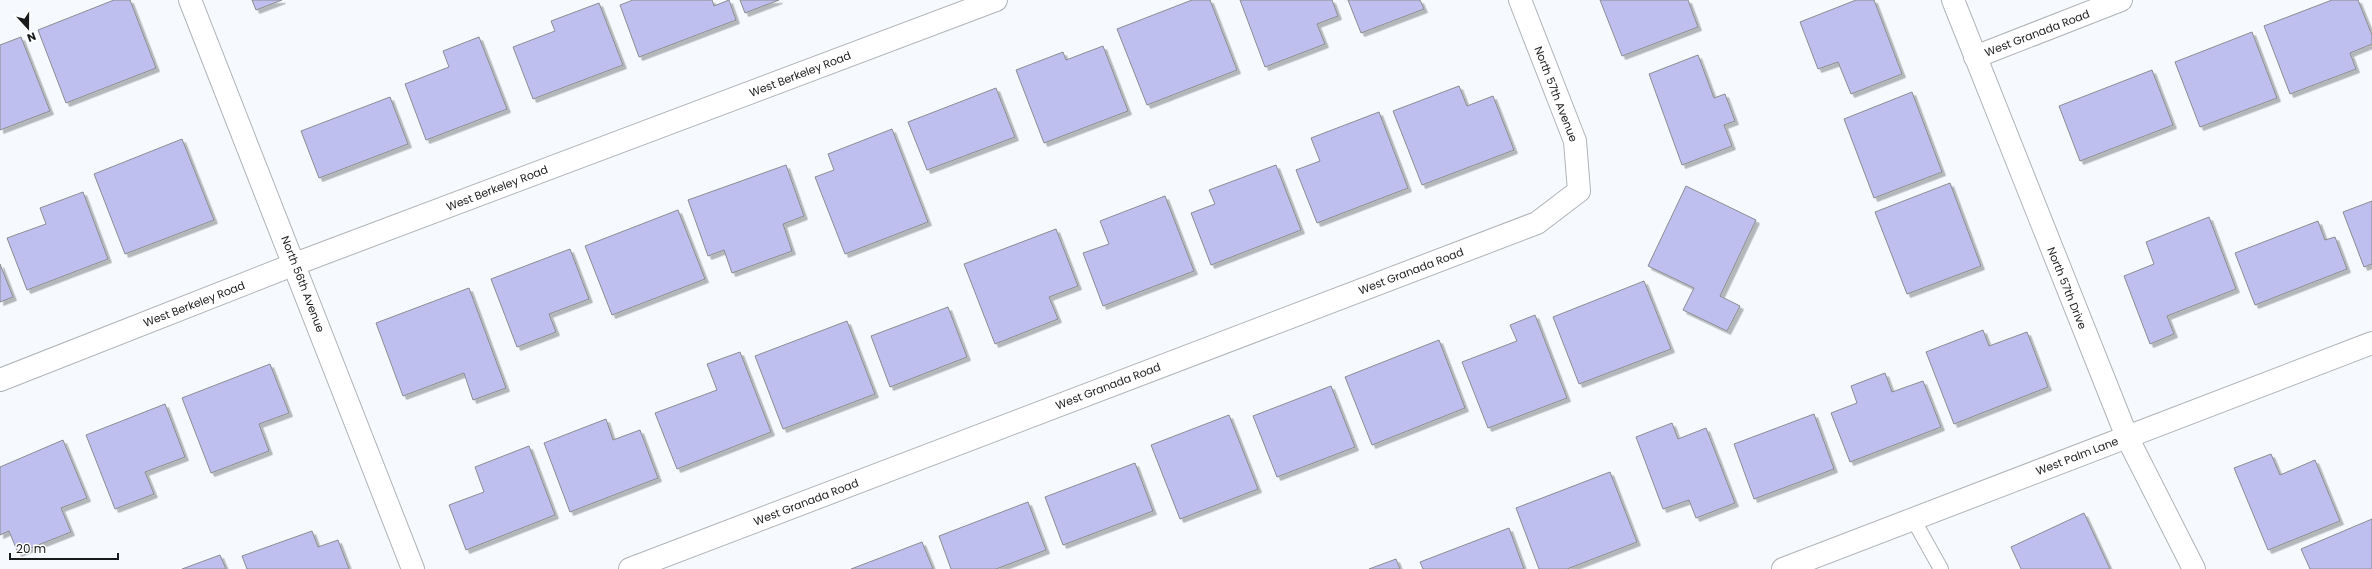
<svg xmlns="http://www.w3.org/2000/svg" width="2372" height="569" font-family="Poppins,sans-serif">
  <defs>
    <filter id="shadow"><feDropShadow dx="3.5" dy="3.5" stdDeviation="0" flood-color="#0004"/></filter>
  </defs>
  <rect width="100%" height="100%" fill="#f6fafe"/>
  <!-- building -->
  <g fill="#bebfee" stroke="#8c8c90" filter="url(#shadow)">
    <path d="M114,0H130L156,68L66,103L38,30Z"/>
    <path d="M252,0H282L256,10Z"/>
    <path d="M633,0H712L714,6L729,0L736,20L639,57L620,5Z"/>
    <path d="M740,0H779L745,13Z"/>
    <path d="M1192,0H1210L1237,70L1147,105L1117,29Z"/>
    <path d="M1240,0H1332L1338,16L1317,24L1325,44L1265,67Z"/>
    <path d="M1348,0H1420L1424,9L1361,33Z"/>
    <path d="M1600,0H1688L1698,27L1622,56Z"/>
    <path d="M1856,0H1874L1902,74L1851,94L1838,62L1818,69L1800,22Z"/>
    <path d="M2332,0H2358L2372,35V44L2350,53L2356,69L2290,94L2264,26Z"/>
    <path d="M599,3L623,65L533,99L513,47L555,31L551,21Z"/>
    <path d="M2252,32L2277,98L2200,127L2175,62Z"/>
    <path d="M21,37L50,111L0,130V45Z"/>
    <path d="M479,37L507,109L426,140L405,84L449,67L443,51Z"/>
    <path d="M1103,46L1128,111L1044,143L1016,70L1063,52L1066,60Z"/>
    <path d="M1698,55L1714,98L1725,94L1735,121L1724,125L1732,146L1682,165L1649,74Z"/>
    <path d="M2152,70L2173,125L2080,161L2059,106Z"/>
    <path d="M1459,86L1467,106L1493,96L1514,150L1422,185L1393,111Z"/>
    <path d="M996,88L1015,137L927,170L908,122Z"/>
    <path d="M1912,92L1942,172L1874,198L1844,119Z"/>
    <path d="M390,97L408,144L319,178L301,131Z"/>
    <path d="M1379,112L1408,188L1317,223L1296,170L1320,161L1311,138Z"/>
    <path d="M892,129L928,222L845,254L815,177L834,170L828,154Z"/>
    <path d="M182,139L214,220L125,254L94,174Z"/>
    <path d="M786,165L804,216L783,224L792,251L732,273L724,250L708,256L688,200Z"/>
    <path d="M1276,165L1301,230L1211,265L1191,213L1215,204L1209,190Z"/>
    <path d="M1950,183L1981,266L1907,294L1875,212Z"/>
    <path d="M1686,186L1756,220L1720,296L1740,306L1727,331L1683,310L1694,288L1648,266Z"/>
    <path d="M83,192L108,259L27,290L7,238L46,224L40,208Z"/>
    <path d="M1165,196L1194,271L1103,306L1083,253L1109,244L1100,221Z"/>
    <path d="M2372,201V264L2364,267L2343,212Z"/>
    <path d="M678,210L705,279L612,315L585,246Z"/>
    <path d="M2209,217L2236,289L2167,316L2174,334L2150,344L2124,276L2154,264L2146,242Z"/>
    <path d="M2318,221L2325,240L2335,237L2347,269L2255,305L2235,253Z"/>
    <path d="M1056,229L1078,286L1049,297L1058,319L995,344L964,264Z"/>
    <path d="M570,249L589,299L549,314L556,332L517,347L491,279Z"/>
    <path d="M0,264L13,297L0,302Z"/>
    <path d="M1644,281L1671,349L1579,384L1553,317Z"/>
    <path d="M469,288L506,388L473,400L464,373L403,396L376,323Z"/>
    <path d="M948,307L967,357L890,387L871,336Z"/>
    <path d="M1535,315L1567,398L1488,428L1462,362L1517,341L1510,325Z"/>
    <path d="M847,321L875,394L783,429L755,356Z"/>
    <path d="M1983,330L1989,346L2027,332L2048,387L1954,424L1926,352Z"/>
    <path d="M1439,340L1465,408L1372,445L1345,377Z"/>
    <path d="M740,352L771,432L677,469L655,413L717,390L707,364Z"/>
    <path d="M270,364L289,413L259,424L269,451L211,473L182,398Z"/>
    <path d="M1885,373L1892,392L1923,381L1941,427L1850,462L1831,413L1857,403L1851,386Z"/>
    <path d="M1331,386L1355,447L1277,477L1253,416Z"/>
    <path d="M165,404L185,457L145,472L154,494L115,509L86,435Z"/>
    <path d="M1814,414L1834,469L1754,499L1734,444Z"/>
    <path d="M1229,415L1258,489L1180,519L1151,445Z"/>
    <path d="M606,419L613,440L640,430L658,478L570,512L544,443Z"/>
    <path d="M1672,423L1678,439L1706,428L1735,503L1696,518L1689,500L1663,509L1636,437Z"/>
    <path d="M63,440L87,498L61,508L71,532L18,553L9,531L0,535V467Z"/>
    <path d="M529,446L555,515L466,550L449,505L484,492L475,467Z"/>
    <path d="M2271,454L2280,475L2315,460L2340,521L2268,550L2234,468Z"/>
    <path d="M1135,463L1153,511L1063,545L1045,497Z"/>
    <path d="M1610,472L1637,542L1567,569H1539L1516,508Z"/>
    <path d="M1028,502L1046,550L996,569H951L939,536Z"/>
    <path d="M2084,513L2110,569H2021L2011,547Z"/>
    <path d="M2372,519V569H2310L2301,549Z"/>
    <path d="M1509,528L1524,569H1423L1420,562Z"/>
    <path d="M312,531L318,547L338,540L349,569H247L242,556Z"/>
    <path d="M922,542L933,569H851Z"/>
    <path d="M220,555L226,569H182Z"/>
    <path d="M1396,559L1400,569H1369Z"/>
  </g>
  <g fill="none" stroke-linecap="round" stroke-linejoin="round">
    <defs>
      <path id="service" d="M1913,519L1941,569"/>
      <g id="minor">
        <path d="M190,0L413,569"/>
        <path d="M1953,0L2127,437L2194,569"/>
        <path d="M1975,57L2121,0"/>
        <path d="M0,380L295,264L996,0"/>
        <path d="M630,569L1537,223L1579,191L1575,141L1520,0"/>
        <path d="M1783,569L2372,343"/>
      </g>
    </defs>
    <!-- service casing -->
    <use href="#service" stroke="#b0b3b6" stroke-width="16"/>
    <!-- minor casing -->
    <use href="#minor" stroke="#b0b3b6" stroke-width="24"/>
    <!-- service -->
    <use href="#service" stroke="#fff" stroke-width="14"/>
    <!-- minor -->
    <use href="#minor" stroke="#fff" stroke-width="22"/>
  </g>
  <g text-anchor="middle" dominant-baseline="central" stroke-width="4" stroke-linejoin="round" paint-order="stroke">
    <!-- street labels -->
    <g font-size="11" fill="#191a1b" stroke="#fff">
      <text transform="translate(2037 33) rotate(-21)">West Granada Road</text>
      <text transform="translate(800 74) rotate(-21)">West Berkeley Road</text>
      <text transform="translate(1556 94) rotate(69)">North 57th Avenue</text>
      <text transform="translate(497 188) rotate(-21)">West Berkeley Road</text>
      <text transform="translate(1411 271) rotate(-21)">West Granada Road</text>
      <text transform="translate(303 284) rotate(69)">North 56th Avenue</text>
      <text transform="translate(2067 288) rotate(68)">North 57th Drive</text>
      <text transform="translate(194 304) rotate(-21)">West Berkeley Road</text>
      <text transform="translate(1108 386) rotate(-21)">West Granada Road</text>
      <text transform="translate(2077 456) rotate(-21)">West Palm Lane</text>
      <text transform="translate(806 502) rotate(-21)">West Granada Road</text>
    </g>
  </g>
  <!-- north arrow -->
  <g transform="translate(28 28) rotate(159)" stroke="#ffffff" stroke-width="3" paint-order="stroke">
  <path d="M0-3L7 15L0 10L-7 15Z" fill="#191a1b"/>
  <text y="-6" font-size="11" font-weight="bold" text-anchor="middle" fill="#191a1b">N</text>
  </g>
  <!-- scale -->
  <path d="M10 553v6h108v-6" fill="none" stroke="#191a1b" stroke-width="2"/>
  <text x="16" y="553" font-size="12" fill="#191a1b" stroke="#ffffff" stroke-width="3" paint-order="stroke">20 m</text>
</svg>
